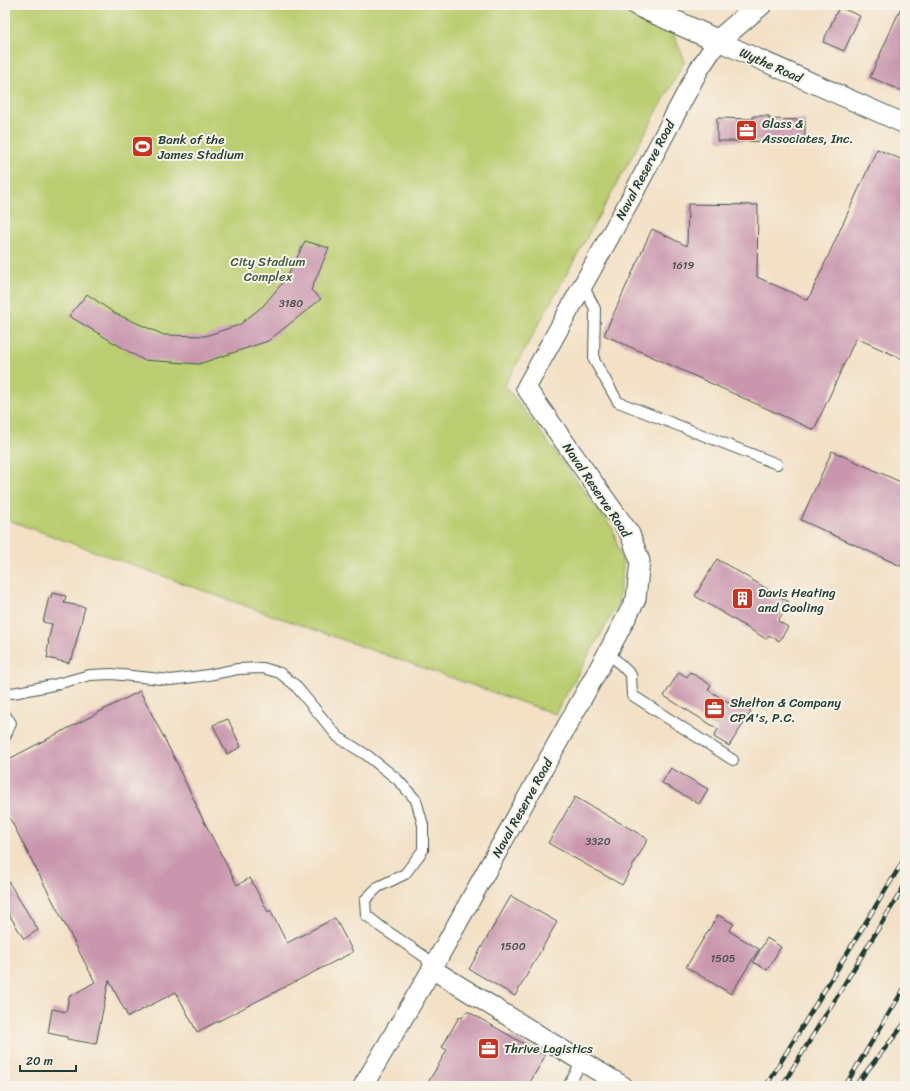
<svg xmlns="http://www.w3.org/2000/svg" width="910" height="1091" font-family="Sriracha,sans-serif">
  <rect width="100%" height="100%" fill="#f7f3e8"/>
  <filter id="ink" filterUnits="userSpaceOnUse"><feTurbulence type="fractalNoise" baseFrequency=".025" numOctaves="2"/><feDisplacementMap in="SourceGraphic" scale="8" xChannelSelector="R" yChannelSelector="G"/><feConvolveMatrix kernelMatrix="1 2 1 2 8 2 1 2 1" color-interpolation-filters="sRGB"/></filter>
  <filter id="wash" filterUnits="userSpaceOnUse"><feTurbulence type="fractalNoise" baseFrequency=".012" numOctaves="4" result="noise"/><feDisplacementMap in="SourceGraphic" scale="16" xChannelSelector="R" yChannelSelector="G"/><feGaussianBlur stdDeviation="0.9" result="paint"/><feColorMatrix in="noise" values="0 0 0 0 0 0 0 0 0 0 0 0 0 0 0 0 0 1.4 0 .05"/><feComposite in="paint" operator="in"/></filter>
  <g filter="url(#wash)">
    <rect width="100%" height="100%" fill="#f3e0c5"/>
    <!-- green -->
    <path fill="#bacd70" stroke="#6c8552" d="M5,5H613L672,31L685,61L505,385L613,529L623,566L618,604L555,714L240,604L5,519Z"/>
    <g id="blocks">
      <!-- building -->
      <g fill="#c996ae">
        <path d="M902,5H905V92L870,77Z"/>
        <path d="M839,7L860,16L844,51L823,42Z"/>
        <path d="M753,116H769V119L805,120V142L717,141V118L753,119Z"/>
        <path d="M877,149L905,161V360L856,338L814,430L604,335L652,229L687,246L688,204L758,205L757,277L808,300Z"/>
        <path d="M305,241L329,248L311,290L321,299L268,341L199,364L143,360L69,316L87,294L114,313L164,335L205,336L239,325L263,306L284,281L291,270Z"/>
        <path d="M832,451L905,484V568L801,520Z"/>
        <path d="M717,559L789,602L778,621L788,627L779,641L769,635L766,639L695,596Z"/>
        <path d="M52,593L66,596L64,603L85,607L72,659H70L69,663L47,658L48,653L47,652L49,642H48L52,624L43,622L49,597L51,598Z"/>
        <path d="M679,672L687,677L690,672L711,685L708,690L733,705L735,702L751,712L729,746L714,737L718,729L664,696Z"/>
        <path d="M140,691L180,769H179L197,806H196L237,885L250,878L268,912L270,910L287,943L335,918L353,952L197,1032L176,992L128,1017L109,980L96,1044L67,1039V1037L48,1033L52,1009L66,1012L69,997L95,982L5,809V761Z"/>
        <path d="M228,719L241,747L227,754L213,725Z"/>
        <path d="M671,768L708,789L699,804L662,783Z"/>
        <path d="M575,797L648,839L622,885L548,843Z"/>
        <path d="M5,876L38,930L24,939L5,908Z"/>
        <path d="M511,896L557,922L515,996L469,969Z"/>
        <path d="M718,915L734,924L729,931L759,949L731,994L686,967Z"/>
        <path d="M767,938L781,947L767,970L753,962Z"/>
        <path d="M467,1011L545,1056L528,1086H426L447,1050L442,1047L459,1017L462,1018Z"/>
      </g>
    </g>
  </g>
  <g filter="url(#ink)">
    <use href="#blocks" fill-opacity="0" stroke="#3f554a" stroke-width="1"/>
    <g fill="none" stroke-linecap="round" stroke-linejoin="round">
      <defs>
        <g id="service">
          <path d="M583,285L595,309L594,360L618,402L777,464"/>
          <path d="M608,652L631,675L632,695L733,760"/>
          <path d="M5,692L13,693L53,685L90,675L112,674L171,680L208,675L238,669L263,668L280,673L295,685L338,737L368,756L397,779L416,800L423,825V850L405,874L378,887L365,900L366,915L381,927L425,957L432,969"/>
          <path d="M5,715L11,723L5,737"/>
          <path d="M568,1086L582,1062"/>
        </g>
        <g id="minor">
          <path d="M432,969L571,1055L623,1086"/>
          <path d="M363,1086L432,969L608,652L636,599L640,561L630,534L526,388L631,198L699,69L718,41L905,124"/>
        </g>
        <path id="tertiary" d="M638,5L718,41L760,5"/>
      </defs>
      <!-- service casing -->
      <use href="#service" stroke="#3f554a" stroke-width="12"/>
      <!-- minor casing -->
      <use href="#minor" stroke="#3f554a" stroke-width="21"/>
      <!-- tertiary casing -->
      <use href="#tertiary" stroke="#3f554a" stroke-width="24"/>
      <!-- service -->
      <use href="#service" stroke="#fff" stroke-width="10"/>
      <!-- minor -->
      <use href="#minor" stroke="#fff" stroke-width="19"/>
      <!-- tertiary -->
      <use href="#tertiary" stroke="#fff" stroke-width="22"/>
      <defs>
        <g id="rail">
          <path d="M766,1086L905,858"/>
          <path d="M782,1086L905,885"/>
          <path d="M845,1086L905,987"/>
          <path d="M855,1086L905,1023"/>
        </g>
      </defs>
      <!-- rail casing -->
      <use href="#rail" stroke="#1f3d34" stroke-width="4.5"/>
      <!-- rail -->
      <use href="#rail" stroke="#f7f3e8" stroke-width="3" stroke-dasharray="9" stroke-linecap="butt"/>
    </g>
  </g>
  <!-- icons -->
  <defs>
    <symbol id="office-square" viewBox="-11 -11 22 22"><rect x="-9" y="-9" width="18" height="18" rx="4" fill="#c8321e" stroke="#f7f3e8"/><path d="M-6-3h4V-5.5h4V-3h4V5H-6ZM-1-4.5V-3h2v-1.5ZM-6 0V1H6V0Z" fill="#fff"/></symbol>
    <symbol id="stadium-square" viewBox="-11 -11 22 22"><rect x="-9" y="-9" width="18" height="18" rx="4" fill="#c8321e" stroke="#f7f3e8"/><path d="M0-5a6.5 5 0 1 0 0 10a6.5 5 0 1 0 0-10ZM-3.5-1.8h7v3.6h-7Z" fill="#fff"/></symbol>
    <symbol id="building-square" viewBox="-11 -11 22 22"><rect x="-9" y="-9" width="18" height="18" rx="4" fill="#c8321e" stroke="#f7f3e8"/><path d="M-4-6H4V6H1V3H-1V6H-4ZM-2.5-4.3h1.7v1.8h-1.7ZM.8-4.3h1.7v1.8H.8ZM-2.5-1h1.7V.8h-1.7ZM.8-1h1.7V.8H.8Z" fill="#fff"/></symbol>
  </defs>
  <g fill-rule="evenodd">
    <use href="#office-square" x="734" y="118" width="25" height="25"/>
    <use href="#stadium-square" x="130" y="134" width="25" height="25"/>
    <use href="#building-square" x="730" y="586" width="25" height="25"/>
    <use href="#office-square" x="702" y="696" width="25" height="25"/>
    <use href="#office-square" x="476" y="1036" width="25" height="25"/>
  </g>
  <g text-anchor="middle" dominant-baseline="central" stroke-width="4" stroke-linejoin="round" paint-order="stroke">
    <!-- number labels -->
    <g font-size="11" fill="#4a5352">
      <text x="683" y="265">1619</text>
      <text x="291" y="303">3180</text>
      <text x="598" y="841">3320</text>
      <text x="513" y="946">1500</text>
      <text x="723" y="958">1505</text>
    </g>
    <!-- street labels -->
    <g font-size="13" fill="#1f3d34" stroke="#f7f3e8">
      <text transform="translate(771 65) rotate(24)">Wythe Road</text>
      <text transform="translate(645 170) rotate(-62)">Naval Reserve Road</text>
      <text transform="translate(597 490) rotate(56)">Naval Reserve Road</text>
      <text transform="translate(522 808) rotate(-61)">Naval Reserve Road</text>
    </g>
    <!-- poi labels -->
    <g font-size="13" fill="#1f3d34" stroke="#f7f3e8" text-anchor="start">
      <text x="762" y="123">Glass &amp;<tspan x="762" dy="15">Associates, Inc.</tspan></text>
      <text x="158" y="139">Bank of the<tspan x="158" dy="15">James Stadium</tspan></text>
      <text x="758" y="592">Davis Heating<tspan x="758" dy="15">and Cooling</tspan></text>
      <text x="730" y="702">Shelton &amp; Company<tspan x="730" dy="15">CPA's, P.C.</tspan></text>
      <text x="504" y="1048">Thrive Logistics</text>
    </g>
    <!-- park labels -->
    <g font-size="13" fill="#3e5a40" stroke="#f7f3e8">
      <text x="268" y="261">City Stadium<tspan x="268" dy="15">Complex</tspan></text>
    </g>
  </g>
  <!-- margin -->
  <rect width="910" height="1091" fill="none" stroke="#f7f3e8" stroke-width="20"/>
  <!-- scale -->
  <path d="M20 1065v6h56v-6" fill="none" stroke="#1f3d34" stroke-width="2"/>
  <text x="26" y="1065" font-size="12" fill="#1f3d34" stroke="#f7f3e8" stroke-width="3" paint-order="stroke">20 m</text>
</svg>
